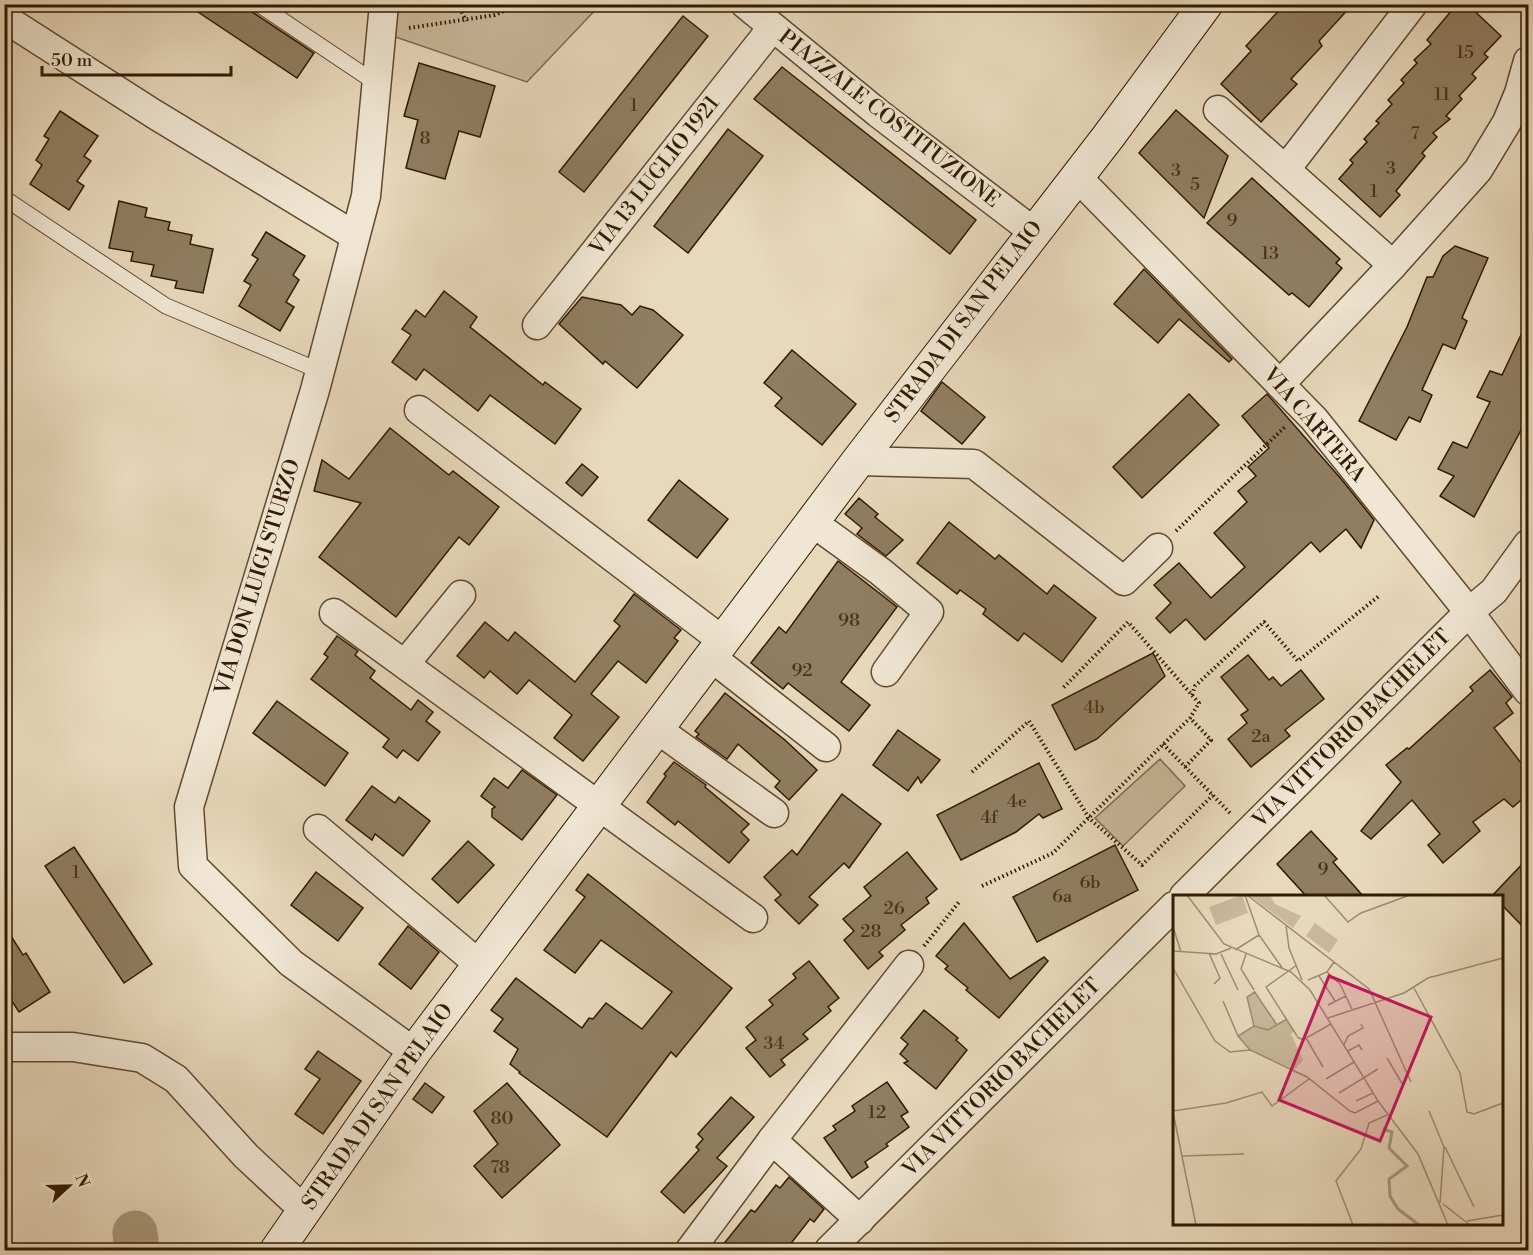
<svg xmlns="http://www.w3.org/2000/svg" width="1533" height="1255" font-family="'Libre Bodoni',serif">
  <rect width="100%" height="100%" fill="#e8d8bc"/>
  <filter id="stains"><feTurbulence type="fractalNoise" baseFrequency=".00333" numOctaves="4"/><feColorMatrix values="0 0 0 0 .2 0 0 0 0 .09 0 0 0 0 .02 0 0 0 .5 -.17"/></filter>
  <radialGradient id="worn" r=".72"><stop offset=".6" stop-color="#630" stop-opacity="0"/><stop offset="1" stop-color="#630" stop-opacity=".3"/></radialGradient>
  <!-- green -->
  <g fill="#c9b89c" stroke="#7c6a4e" stroke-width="1.5">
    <path d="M383,5H600L527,82L381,32Z"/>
    <path d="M1160,759L1185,786L1123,846L1095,818Z"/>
  </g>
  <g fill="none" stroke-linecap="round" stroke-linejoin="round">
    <!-- river -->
    <path stroke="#a9987c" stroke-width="45" d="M135,1233L137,1250"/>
  </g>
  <!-- building -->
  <g fill="#907d62" stroke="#301b01" stroke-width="1.5">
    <path d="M186,4H240L314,53L297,78Z"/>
    <path d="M1285,4H1353L1319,41L1322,46L1291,79L1297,84L1261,122L1221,84L1251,51L1246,46Z"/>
    <path d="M1457,4H1467L1501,36L1484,54L1488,57L1472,74L1476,78L1459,96L1462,99L1446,116L1450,119L1433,133L1437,137L1422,153L1425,156L1396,191L1400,195L1380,217L1339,179L1353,163L1350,160L1367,142L1364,139L1379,123L1376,121L1392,104L1388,100L1404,83L1401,80L1417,63L1414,60L1431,44L1427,40Z"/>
    <path d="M683,16L708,36L584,192L559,172Z"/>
    <path d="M419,63L495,86L480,137L459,131L445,179L406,168L418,120L404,116Z"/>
    <path d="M782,67L976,220L950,254L754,99Z"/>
    <path d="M1176,110L1228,156L1204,218L1139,153Z"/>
    <path d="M60,111L98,136L84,156L91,161L77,181L84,186L69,210L30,184L42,165L36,160L49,139L44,136Z"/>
    <path d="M728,129L763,156L688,253L654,226Z"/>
    <path d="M1252,178L1340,259L1336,263L1342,268L1309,307L1292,293L1289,295L1207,223Z"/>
    <path d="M119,201L147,208L145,217L170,222L168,230L192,235L190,244L213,249L203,293L175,288L177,281L151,276L154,265L131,261L133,252L109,248Z"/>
    <path d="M266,232L305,256L293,275L299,280L286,302L294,307L280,331L239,306L251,285L244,281L258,259L252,255Z"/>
    <path d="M1455,246L1488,258L1462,318L1467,321L1455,349L1443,344L1422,390L1432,395L1420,422L1409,417L1396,440L1359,421L1407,327L1427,277H1433L1443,256Z"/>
    <path d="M1144,269L1232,359L1229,362L1179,319L1158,343L1114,304Z"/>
    <path d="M444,291L477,317L470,327L543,385L545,382L581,409L555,444L490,395L478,411L424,369L416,380L392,362L411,335L402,329L416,310L425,317Z"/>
    <path d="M582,297L621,305L632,315L640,306L653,310L683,335L637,388L605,361L603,364L559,324Z"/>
    <path d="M1528,320V404L1523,419L1526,421L1474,517L1440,496L1454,476L1438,469L1453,442L1467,448L1490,402L1477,397L1490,371L1502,375Z"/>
    <path d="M792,350L856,404L822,445L775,406L782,398L764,383Z"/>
    <path d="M942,382L985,417L962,444L921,411Z"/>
    <path d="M1189,394L1219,425L1142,498L1113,467Z"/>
    <path d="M1267,394L1342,480L1374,520L1361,548L1346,529L1320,552L1311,542L1205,640L1186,619L1170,633L1156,618L1171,603L1154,585L1179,563L1211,598L1245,567L1214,533L1247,502L1238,491L1256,476L1248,467L1269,448L1242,416Z"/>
    <path d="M390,428L449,475L453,471L499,507L469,545L459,537L396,617L319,557L361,503L314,491L322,460L349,479Z"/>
    <path d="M582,464L598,477L582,496L566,483Z"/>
    <path d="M679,480L728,519L697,558L648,520Z"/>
    <path d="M859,498L878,514L875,517L903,540L886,556L857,534L862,528L845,514Z"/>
    <path d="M949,522L995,559L999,555L1047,594L1054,585L1096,618L1062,662L1024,633L1018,641L983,614L986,609L960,590L957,594L917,563Z"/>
    <path d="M838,561L897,607L841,682L870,705L849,731L788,683L783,689L751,663L779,627L786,633Z"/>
    <path d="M634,594L681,630L674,638L678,641L646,683L618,661L591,694L619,717L583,761L554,738L572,715L529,680L517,694L490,671L484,678L457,656L485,622L508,641L515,632L575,682L620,626L614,621Z"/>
    <path d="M337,636L358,651L355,655L375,671L370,678L411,710L418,700L433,712L426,721L440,732L418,761L403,750L397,758L383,747L389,739L311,679L328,657L324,654Z"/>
    <path d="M1153,653L1165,676L1097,739L1075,750L1052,705Z"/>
    <path d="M1248,655L1269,680L1273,677L1281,686L1301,670L1324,699L1285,730L1290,736L1251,767L1228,739L1247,723L1241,715L1248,710L1221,677Z"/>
    <path d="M1490,670L1512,697L1506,703L1513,713L1494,728L1528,772V794L1513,807L1504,799L1473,822L1480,831L1443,863L1428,845L1440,834L1412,800L1371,839L1361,831L1401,782L1386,765L1407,748L1409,749L1473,691L1470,687Z"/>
    <path d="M725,693L785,740L817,770L789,800L775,787L780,781L738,744L727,759L696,737L699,734L695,731Z"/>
    <path d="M277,701L348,753L325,786L253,733Z"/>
    <path d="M898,730L940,760L921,783L918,777L908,791L873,765Z"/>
    <path d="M674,762L706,785L705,787L749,824L741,832L749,840L729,863L678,821L675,825L647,802L666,776L664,774Z"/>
    <path d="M1039,763L1062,809L1043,818L1039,814L1016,832L961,860L937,815Z"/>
    <path d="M522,770L557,795L522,840L492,817V809L495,807L481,796L494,778L508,788Z"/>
    <path d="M372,786L395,803L399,797L430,821L403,856L375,834L372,840L346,820Z"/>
    <path d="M842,794L881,824L849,868L844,863L809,897L818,905L799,924L775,900L781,895L764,877L792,850L797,855Z"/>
    <path d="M1311,831L1337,859L1333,862L1364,897H1307L1277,864Z"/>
    <path d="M468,841L494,865L458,903L432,879Z"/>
    <path d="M1115,845L1138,890L1037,942L1013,897Z"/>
    <path d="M74,847L152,964L124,983L45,866Z"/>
    <path d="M907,852L937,889L926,898L929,903L901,925L905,930L879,952L883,956L868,969L844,940L854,931L843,919L871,896L864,887Z"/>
    <path d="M1528,858V932L1502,905V897L1492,896Z"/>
    <path d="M316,872L363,908L338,941L291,905Z"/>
    <path d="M588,874L732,988L676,1057L671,1052L607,1137L519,1073L520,1072L510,1064L518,1049L494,1031L503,1019L491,1010L516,978L582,1028L589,1018L593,1019L606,1003L642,1029L672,992L601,940L575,973L544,950L585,897L576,890Z"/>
    <path d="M964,923L1010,979L1044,957L1048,961L999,1018L966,990L968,988L945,969L948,966L936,956Z"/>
    <path d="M4,925L23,955L26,953L50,992L19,1012L4,989Z"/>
    <path d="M408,926L439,952L411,989L379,964Z"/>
    <path d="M809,961L839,998L828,1007L831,1011L803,1034L808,1039L781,1060L785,1065L770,1077L746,1048L756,1040L746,1027L773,1005L769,1000L796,978L793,974Z"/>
    <path d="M924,1010L958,1038L956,1040L967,1050L936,1089L904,1063L908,1061L900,1054L908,1044L901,1038Z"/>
    <path d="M318,1051L361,1081L323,1134L295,1114L320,1079L305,1069Z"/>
    <path d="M887,1082L908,1112L901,1116L909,1127L886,1144L888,1146L865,1162L868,1167L852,1178L824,1138L836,1130L833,1126L855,1111L852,1106Z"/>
    <path d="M425,1083L444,1097L432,1113L413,1099Z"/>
    <path d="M507,1083L560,1145L502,1198L474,1166L498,1144L474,1111Z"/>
    <path d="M731,1097L754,1117L717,1158L727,1166L684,1213L661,1192L699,1150L696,1147L703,1139L698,1134Z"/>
    <path d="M789,1177L824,1209L814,1222L810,1219L785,1251H718L751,1210L755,1212L776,1185L780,1188Z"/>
  </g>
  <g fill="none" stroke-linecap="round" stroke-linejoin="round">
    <defs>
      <g id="service">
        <path d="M258,4L376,83"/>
        <path d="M4,198L166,306L320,371"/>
      </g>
      <g id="minor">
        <path d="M384,4L366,196L315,390L189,807L193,866L291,963L414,1052"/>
        <path d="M745,4L878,113L1034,232"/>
        <path d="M4,18L154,114L355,236"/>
        <path d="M1218,110L1393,265"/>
        <path d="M1286,169L1413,4"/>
        <path d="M1077,177L1314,419L1469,612L1528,691"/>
        <path d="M537,325L772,28"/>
        <path d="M1280,384L1393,265L1478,170L1507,122L1519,93L1528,61"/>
        <path d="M419,410L723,641"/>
        <path d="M858,461L974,464L1124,581L1158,548"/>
        <path d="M812,522L881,572L929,612L886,672"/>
        <path d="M334,613L753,918"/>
        <path d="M711,657L826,747"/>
        <path d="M405,664L461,595"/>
        <path d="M657,729L774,813"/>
        <path d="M318,829L480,965"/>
        <path d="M1184,896L1469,612L1494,591L1528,544"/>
        <path d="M4,1047H73L142,1058L176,1079L246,1156L305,1211"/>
        <path d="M772,1140L860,1220"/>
        <path d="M690,1250L772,1140L909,965"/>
        <path d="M829,1250L1174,906"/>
      </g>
      <path id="secondary" d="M277,1250L414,1052L858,461L1108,137L1206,4"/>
    </defs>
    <!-- service casing -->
    <use href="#service" stroke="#5e4a30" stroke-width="17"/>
    <!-- minor casing -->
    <use href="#minor" stroke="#5e4a30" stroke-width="31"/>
    <!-- secondary casing -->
    <use href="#secondary" stroke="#301b01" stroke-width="35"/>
    <!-- path -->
    <g stroke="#301b01" stroke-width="4" stroke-dasharray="1.5 3" stroke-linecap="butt">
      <path d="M458,4L466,21"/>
      <path d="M409,28L495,15L519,4"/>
      <path d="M1176,531L1286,426"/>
      <path d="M1192,695L1195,686L1264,622L1298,661L1379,596"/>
      <path d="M1163,744L1231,814"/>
      <path d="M1185,767L1211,740L1190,718"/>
      <path d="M972,772L1029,721L1089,818L1142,865L1213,795"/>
      <path d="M982,886L1053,853L1190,718L1199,703L1128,622L1063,688"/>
      <path d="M924,946L959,902"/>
    </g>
    <!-- service -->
    <use href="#service" stroke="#f0e6d3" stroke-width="15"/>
    <!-- minor -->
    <use href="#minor" stroke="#f0e6d3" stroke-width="28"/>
    <!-- secondary -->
    <use href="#secondary" stroke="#f0e6d3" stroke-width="33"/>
  </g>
  <g text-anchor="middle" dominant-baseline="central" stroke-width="4.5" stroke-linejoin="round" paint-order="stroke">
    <!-- number labels -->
    <g font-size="18" fill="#483419">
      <text x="1465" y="52">15</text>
      <text x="1442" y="94">11</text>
      <text x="634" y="105">1</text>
      <text x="1415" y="133">7</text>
      <text x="425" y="138">8</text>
      <text x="1391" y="168">3</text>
      <text x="1176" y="170">3</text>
      <text x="1195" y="184">5</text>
      <text x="1374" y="191">1</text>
      <text x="1232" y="220">9</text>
      <text x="1270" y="253">13</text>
      <text x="849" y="620">98</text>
      <text x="802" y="670">92</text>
      <text x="1094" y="707">4b</text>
      <text x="1261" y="736">2a</text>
      <text x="1017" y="801">4e</text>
      <text x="989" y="817">4f</text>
      <text x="1323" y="869">9</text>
      <text x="76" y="872">1</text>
      <text x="1090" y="882">6b</text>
      <text x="1062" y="896">6a</text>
      <text x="894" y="908">26</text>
      <text x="871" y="931">28</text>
      <text x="774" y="1043">34</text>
      <text x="877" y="1112">12</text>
      <text x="502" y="1118">80</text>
      <text x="500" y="1167">78</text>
    </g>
    <!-- street labels -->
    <g font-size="21" fill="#301b01" stroke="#f0e6d3">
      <text transform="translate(889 119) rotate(38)">PIAZZALE COSTITUZIONE</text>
      <text transform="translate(655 176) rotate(-52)">VIA 13 LUGLIO 1921</text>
      <text transform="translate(964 322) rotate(-53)">STRADA DI SAN PELAIO</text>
      <text transform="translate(1314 425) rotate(49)">VIA CARTERA</text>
      <text transform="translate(258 577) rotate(-73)">VIA DON LUIGI STURZO</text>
      <text transform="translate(1352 729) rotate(-45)">VIA VITTORIO BACHELET</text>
      <text transform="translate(1002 1078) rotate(-45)">VIA VITTORIO BACHELET</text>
      <text transform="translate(378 1107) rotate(-55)">STRADA DI SAN PELAIO</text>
    </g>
  </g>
  <!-- overview -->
  <g transform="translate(1173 895)">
    <rect width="330" height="330" fill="#e8d8bc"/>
    <path d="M69,0L75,18L43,30L36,12ZM76,0H97L102,9L128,21L120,33ZM142,28L165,45L156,58L133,41ZM82,97L104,130L114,124L121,136L118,139L130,165L121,175L77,155L65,141L81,131L74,102Z" fill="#c9b89c"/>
    <path fill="none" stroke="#a9987c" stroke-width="3" d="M210,234L219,237L216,253L234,271L216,284L217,301L225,314L246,330"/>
    <path fill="none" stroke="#9e8c71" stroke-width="1.5" d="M14,0L51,49L118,77L137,95L205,206L245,259L275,330M72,0L86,40L110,74M74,0L196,94L238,187M151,0L175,27L188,18L237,0M113,30L116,53L129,85M0,32L8,57M62,55L86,40M0,56L43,59L58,53M36,58L47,83L41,89M48,59L65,95M73,59L68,74L81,95M0,73L42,146L57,157L77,155M154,77L167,89L179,114M146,81L162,106M135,85L154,77L161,67M241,93L287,178L294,217L301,219L330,208M81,96L104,130M50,106L65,141L77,155L134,182L177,216L182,218L205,206M155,110L173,101M155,123L231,98L255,83L330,63M81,131L74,102L82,97M65,141L81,131L95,135L114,124M124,141L93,92L124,70M124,142L130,145L158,129M133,143L150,172M171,150L175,141L190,133L188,129M175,156L186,150L189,155M214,163L230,190M153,184L181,167M166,198L205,174M183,206L200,198M0,216L53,208L89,197L99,211L136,184M256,216L271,252L267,308M0,217L23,330M272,252L301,312M9,261L71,259M270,309L297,330M294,326L330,320M180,330L163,286L188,254L196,228L214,220"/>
    <path fill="#c2185b" fill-opacity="0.15" stroke="#c2185b" stroke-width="3" d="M156,81L258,122L207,246L106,205Z"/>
    <rect width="330" height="330" fill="none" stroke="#301b01" stroke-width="3"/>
  </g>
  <!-- margin -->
  <rect width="1533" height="1255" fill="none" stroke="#e8d8bc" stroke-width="24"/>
  <rect x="6" y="6" width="1521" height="1243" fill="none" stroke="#301b01" stroke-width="3"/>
  <rect x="12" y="12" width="1509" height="1231" fill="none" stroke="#301b01" stroke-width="1.5"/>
  <!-- north arrow -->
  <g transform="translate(69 1186) rotate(68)" stroke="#f0e6d3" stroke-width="4.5" paint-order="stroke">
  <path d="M0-4.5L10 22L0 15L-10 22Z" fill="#301b01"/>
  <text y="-9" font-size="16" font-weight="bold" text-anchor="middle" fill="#301b01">N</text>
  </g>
  <!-- scale -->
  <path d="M42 66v9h189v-9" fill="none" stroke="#301b01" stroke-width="3"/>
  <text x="51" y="66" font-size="18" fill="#301b01" stroke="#f0e6d3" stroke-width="4.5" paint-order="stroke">50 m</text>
  <rect width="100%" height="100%" filter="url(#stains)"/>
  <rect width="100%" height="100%" fill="url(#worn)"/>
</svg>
